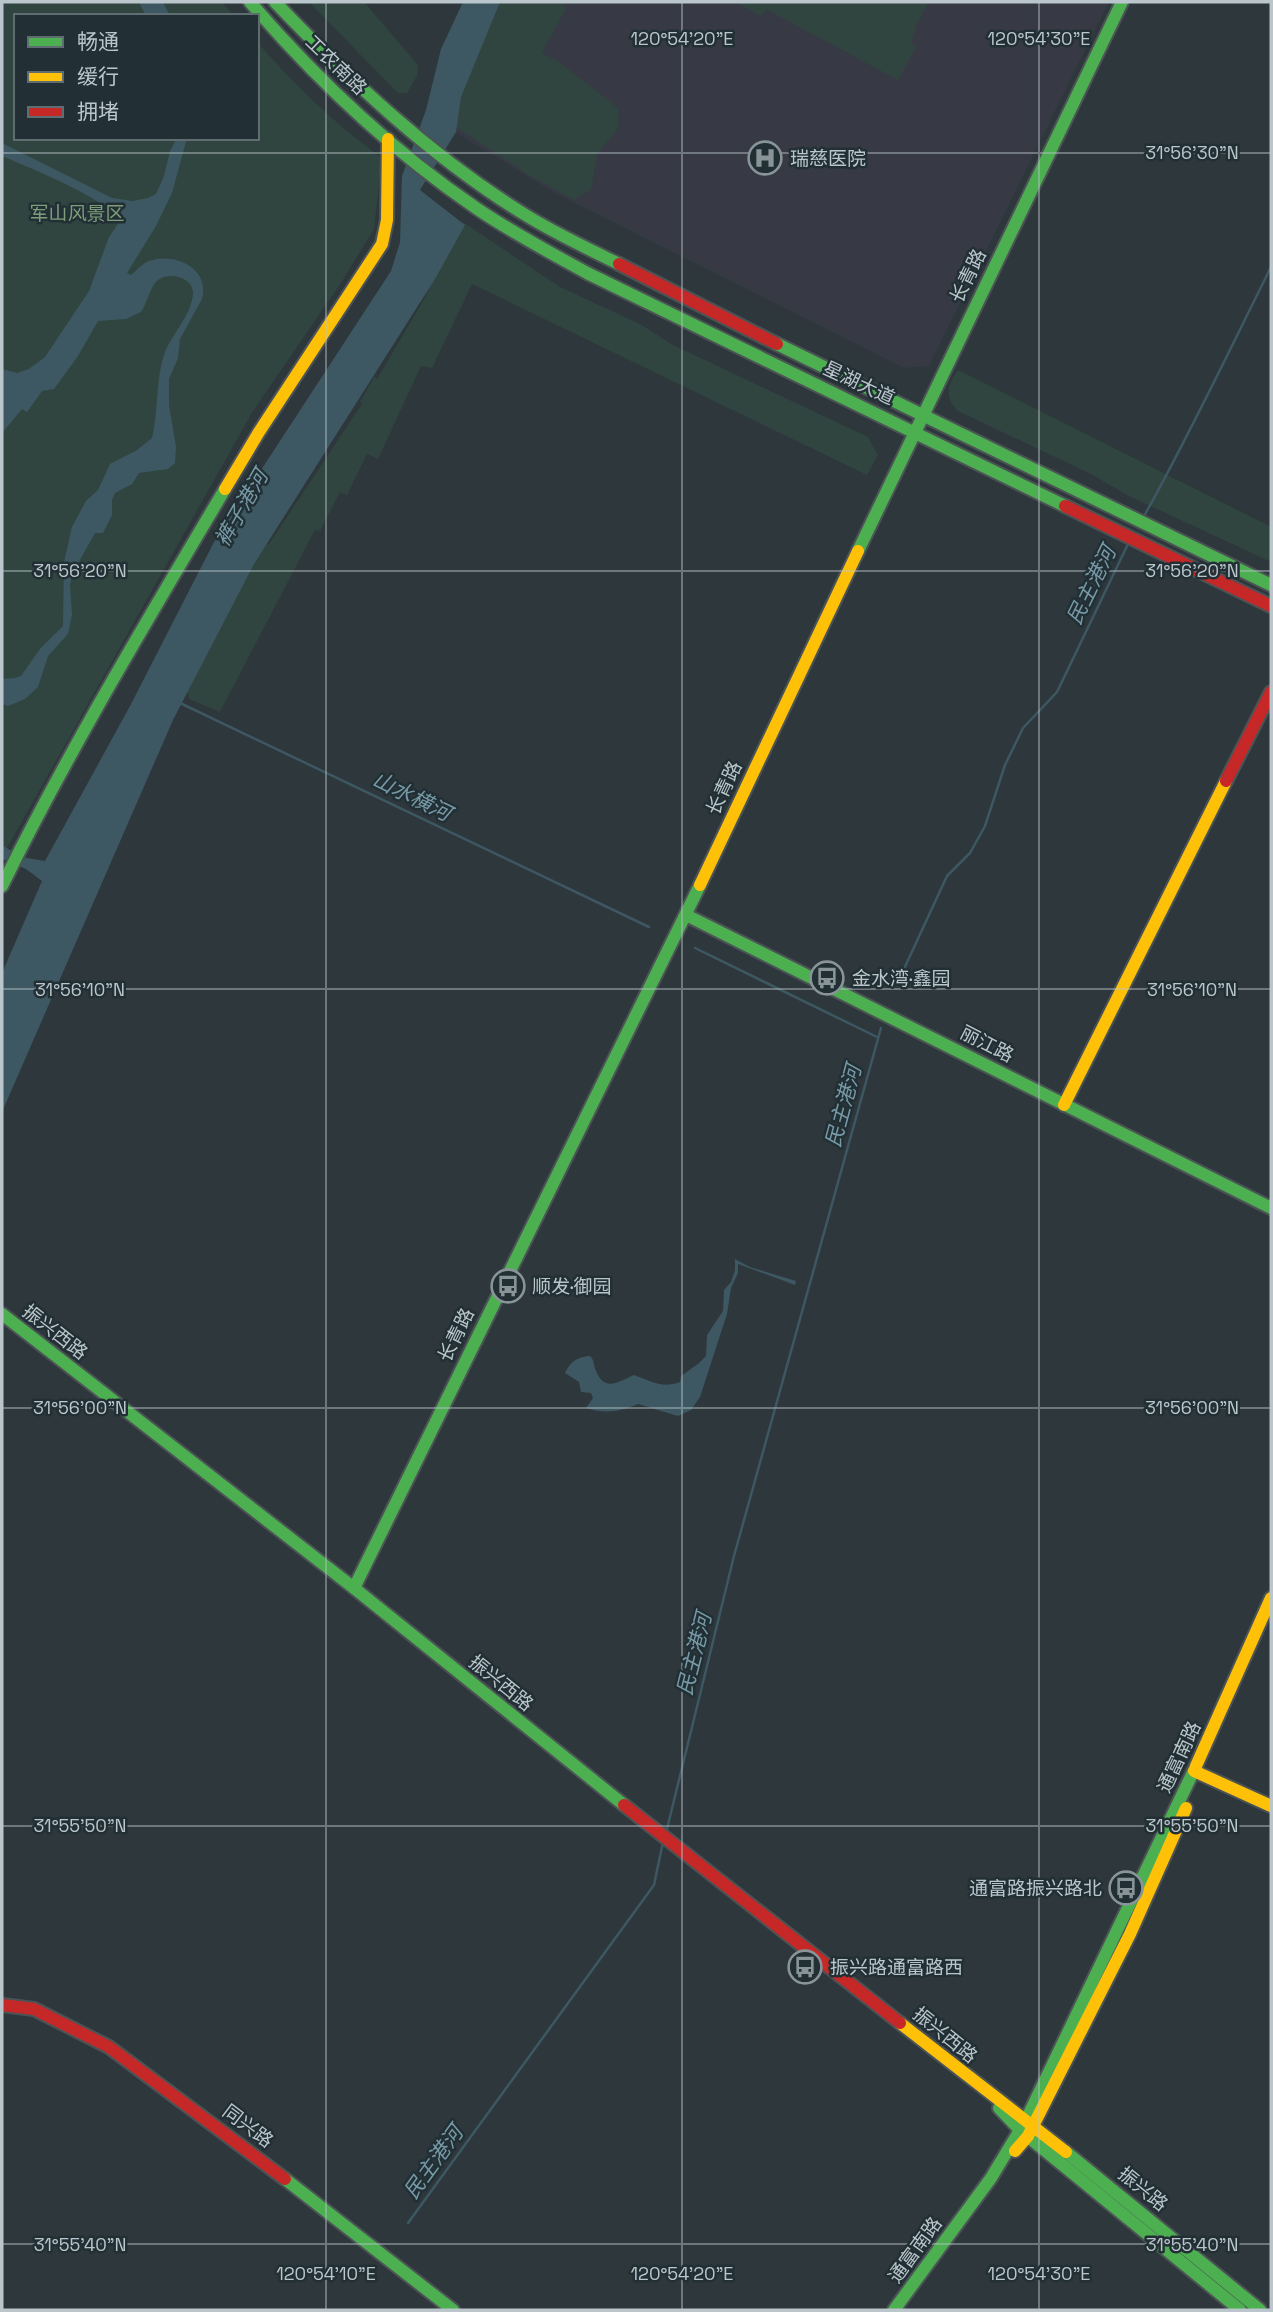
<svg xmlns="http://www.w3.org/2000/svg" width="1273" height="2312" font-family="'Space Grotesk','Noto Sans SC',sans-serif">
  <rect width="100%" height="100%" fill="#2e373b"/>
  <!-- medical -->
  <path fill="#373a44" d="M489,2H1109L929,366L904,368L555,193L440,123Z"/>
  <!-- green -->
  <g fill="#30453f">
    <path d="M2,2H222L234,16H16V138H257V42C295,85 336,125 382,158L374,229L341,283L253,411L2,857Z"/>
    <path d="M309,2H364L418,65L417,76L407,93H398Z"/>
    <path d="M496,2H560L566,8L542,53L556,60L618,108L619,127L597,154L591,189L574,200L529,175L453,125L446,113Z"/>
    <path d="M736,2H929L916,25L911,44L916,47L898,80L766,9L761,16Z"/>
    <path d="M463,222L560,287L642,325L671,344L868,437L878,455L867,475L472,284L432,368L421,366L378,459L367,454L347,495L340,492L320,531L315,530L220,712L189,699L187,689L257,556L266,543L269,544L362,404L360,402L374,377L377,379L423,301Z"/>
    <path d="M958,370L1271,527V562L1129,496L1091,474L958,411C944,397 947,386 958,370Z"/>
  </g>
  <!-- water -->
  <g fill="#3d5862">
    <path d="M139,2H163L170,16H146Z"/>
    <path d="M463,2H500L461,97L456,132L420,190L465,225L435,279L254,564L173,720L2,1112V973L42,881L26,869L2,859V845L21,857L45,861L130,706L214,542L391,271L400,242L402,176L426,110L441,49Z"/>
    <path d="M177,138H187L172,193L156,226L127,273L131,275C137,270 142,264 149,261C175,252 210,268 202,299L180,339L178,358L169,379V405L176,447L175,463L168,469L139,473L132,484L115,493L112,500V515L103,533H95L72,574L70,585L72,615L68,634L48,656L38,687L25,699L8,706L2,704V679L15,678L21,676L40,649L63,626L64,562L72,527L86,501L98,490L110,464L137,450L152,438C159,410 155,380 165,352C173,333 192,314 193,293C193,276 165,270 155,283C149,291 147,303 141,312L126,319L98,321L78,356L54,389L42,391L27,412L22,409L2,433V369L17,373L29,369L45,357L89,291L109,237L122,218C85,190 44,174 2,156V143L112,198L133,201L148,198L156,194L164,176L170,151Z"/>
    <path d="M735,1259L750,1267L796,1281L795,1285L738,1264V1273L731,1288L727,1314L700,1397L691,1410L678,1416L638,1404C619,1412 605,1414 586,1408L593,1398L591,1393L581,1392L579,1382L565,1373C571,1361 577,1357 590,1356C595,1361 593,1365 596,1371C605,1393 620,1381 634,1375C651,1381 662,1389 680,1382L681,1376L698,1364L706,1356L707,1335L723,1311L724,1290L731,1282L735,1270Z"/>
  </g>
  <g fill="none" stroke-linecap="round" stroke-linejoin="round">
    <!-- stream -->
    <g stroke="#3d5862" stroke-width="2.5">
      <path d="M1143,518C1189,436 1229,351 1271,267"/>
      <path d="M180,703L649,927"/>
      <path d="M695,948L877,1037"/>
      <path d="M897,984L947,876L970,853L985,826L1005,765L1023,728L1057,692L1129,542"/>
      <path d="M666,1833L734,1556L881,1028"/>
      <path d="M408,2223L654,1885L663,1842"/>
    </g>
    <defs>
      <g id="fast">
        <path d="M250,2C317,80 391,150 476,208C511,232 549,252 587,273L1065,506"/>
        <path d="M275,2C351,81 430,156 524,214C554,233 587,248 619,264"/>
        <path d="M777,344L1271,585"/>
        <path d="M858,551L1122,2"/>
        <path d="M2,886C69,750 148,619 225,489"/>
        <path d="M686,915L1271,1208"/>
        <path d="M2,1314L354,1588L624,1805"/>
        <path d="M354,1588L700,885"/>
        <path d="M999,2108L1020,2130L1240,2310"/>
        <path d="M1066,2152L1260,2310"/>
        <path d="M285,2179L453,2310"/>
        <path d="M894,2310L991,2178L1026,2120L1196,1766"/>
      </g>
      <g id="slow">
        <path d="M225,489L259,432L382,244L387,220L388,139"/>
        <path d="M700,885L858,551"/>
        <path d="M1064,1105L1226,781"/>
        <path d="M1196,1766L1271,1598"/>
        <path d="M1194,1771L1271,1806"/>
        <path d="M900,2023L1066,2152"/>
        <path d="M1015,2151L1028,2136L1130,1934L1186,1808"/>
      </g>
      <g id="jam">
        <path d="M619,264L777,344"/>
        <path d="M1065,506L1271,606"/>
        <path d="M1226,781L1271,692"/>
        <path d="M624,1805L900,2023"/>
        <path d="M2,2005L34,2009L109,2047L285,2179"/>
      </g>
    </defs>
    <!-- fast casing -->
    <use href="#fast" stroke="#4c5356" stroke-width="16"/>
    <!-- slow casing -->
    <use href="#slow" stroke="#4c5356" stroke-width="16"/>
    <!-- jam casing -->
    <use href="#jam" stroke="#4c5356" stroke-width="16"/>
    <!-- fast -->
    <use href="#fast" stroke="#4caf50" stroke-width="12"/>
    <!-- slow -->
    <use href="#slow" stroke="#ffc107" stroke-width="12"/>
    <!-- jam -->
    <use href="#jam" stroke="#c62828" stroke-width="12"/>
  </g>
  <!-- ticks -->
  <path fill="none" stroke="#bac6cb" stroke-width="2" stroke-opacity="0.45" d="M326,2V2310M682,2V2310M1039,2V2310M2,153H1271M2,571H1271M2,989H1271M2,1408H1271M2,1826H1271M2,2244H1271"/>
  <!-- icons -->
  <defs>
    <symbol id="hospital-ring" viewBox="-11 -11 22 22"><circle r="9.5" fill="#223036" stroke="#899499" stroke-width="1.5"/><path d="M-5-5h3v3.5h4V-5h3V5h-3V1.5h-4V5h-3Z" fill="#899499"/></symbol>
    <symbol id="bus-ring" viewBox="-11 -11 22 22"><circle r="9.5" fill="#223036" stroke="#899499" stroke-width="1.5"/><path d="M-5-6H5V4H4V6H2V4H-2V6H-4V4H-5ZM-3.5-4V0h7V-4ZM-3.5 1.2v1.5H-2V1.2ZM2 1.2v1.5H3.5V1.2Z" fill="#899499"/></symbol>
  </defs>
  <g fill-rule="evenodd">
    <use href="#hospital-ring" x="746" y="139" width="38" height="38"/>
    <use href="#bus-ring" x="808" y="959" width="38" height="38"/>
    <use href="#bus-ring" x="489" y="1267" width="38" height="38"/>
    <use href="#bus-ring" x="1107" y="1869" width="38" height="38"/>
    <use href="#bus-ring" x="786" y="1948" width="38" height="38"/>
  </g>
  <g text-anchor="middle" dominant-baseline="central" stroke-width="5" stroke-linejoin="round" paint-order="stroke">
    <!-- street labels -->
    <g font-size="19" fill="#bac6cb" stroke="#223036">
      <text transform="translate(336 65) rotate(44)">工农南路</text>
      <text transform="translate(968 276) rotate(-64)">长青路</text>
      <text transform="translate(859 383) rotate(25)">星湖大道</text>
      <text transform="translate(724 788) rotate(-65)">长青路</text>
      <text transform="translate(987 1044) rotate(27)">丽江路</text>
      <text transform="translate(55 1332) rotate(38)">振兴西路</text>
      <text transform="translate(456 1335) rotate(-64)">长青路</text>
      <text transform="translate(501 1683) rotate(39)">振兴西路</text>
      <text transform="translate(1179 1757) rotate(-65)">通富南路</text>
      <text transform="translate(945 2035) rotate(39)">振兴西路</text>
      <text transform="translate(248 2126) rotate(37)">同兴路</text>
      <text transform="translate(1143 2189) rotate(39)">振兴路</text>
      <text transform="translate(915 2250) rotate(-54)">通富南路</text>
    </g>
    <!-- poi labels -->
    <g font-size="19" fill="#bac6cb" stroke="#223036" text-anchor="start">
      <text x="790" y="158">瑞慈医院</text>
      <text x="852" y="978">金水湾·鑫园</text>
      <text x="532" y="1286">顺发·御园</text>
      <text x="1102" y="1888" text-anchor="end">通富路振兴路北</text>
      <text x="830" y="1967">振兴路通富路西</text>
    </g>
    <!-- park labels -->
    <g font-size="19" fill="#7e9e7b" stroke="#223036">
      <text x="77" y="213">军山风景区</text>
    </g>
    <!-- water labels -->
    <g font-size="21" font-style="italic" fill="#779aa6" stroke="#223036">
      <text transform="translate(241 508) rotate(-60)">裤子港河</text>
      <text transform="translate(1091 585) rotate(-64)">民主港河</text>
      <text transform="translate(412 796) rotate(26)">山水横河</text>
      <text transform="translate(843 1106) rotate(-75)">民主港河</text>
      <text transform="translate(694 1654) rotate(-76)">民主港河</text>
      <text transform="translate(433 2162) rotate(-54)">民主港河</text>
    </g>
  </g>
  <g font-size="18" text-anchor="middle" fill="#bac6cb" stroke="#223036" stroke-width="5" stroke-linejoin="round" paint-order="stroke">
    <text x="682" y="45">120°54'20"E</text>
    <text x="1039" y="45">120°54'30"E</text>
    <text x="1192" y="159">31°56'30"N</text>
    <text x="80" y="577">31°56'20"N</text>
    <text x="1192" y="577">31°56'20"N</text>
    <text x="80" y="996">31°56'10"N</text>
    <text x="1192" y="996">31°56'10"N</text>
    <text x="80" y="1414">31°56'00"N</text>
    <text x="1192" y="1414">31°56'00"N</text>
    <text x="80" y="1832">31°55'50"N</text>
    <text x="1192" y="1832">31°55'50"N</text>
    <text x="80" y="2251">31°55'40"N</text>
    <text x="1192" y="2251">31°55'40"N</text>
    <text x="326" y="2280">120°54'10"E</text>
    <text x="682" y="2280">120°54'20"E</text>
    <text x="1039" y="2280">120°54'30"E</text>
  </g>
  <!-- border -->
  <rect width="1273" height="2312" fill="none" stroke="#bac6cb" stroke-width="7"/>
  <!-- legend -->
  <rect x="14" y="14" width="245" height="126" fill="#223036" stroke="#5f6c72" stroke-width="2"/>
  <rect x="28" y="37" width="35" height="10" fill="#4caf50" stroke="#5f6c72" stroke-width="2"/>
  <text x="77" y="49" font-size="21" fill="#bac6cb">畅通</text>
  <rect x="28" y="72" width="35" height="10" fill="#ffc107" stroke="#5f6c72" stroke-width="2"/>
  <text x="77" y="84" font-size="21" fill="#bac6cb">缓行</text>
  <rect x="28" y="107" width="35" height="10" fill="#c62828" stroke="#5f6c72" stroke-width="2"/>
  <text x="77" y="119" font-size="21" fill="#bac6cb">拥堵</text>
</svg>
